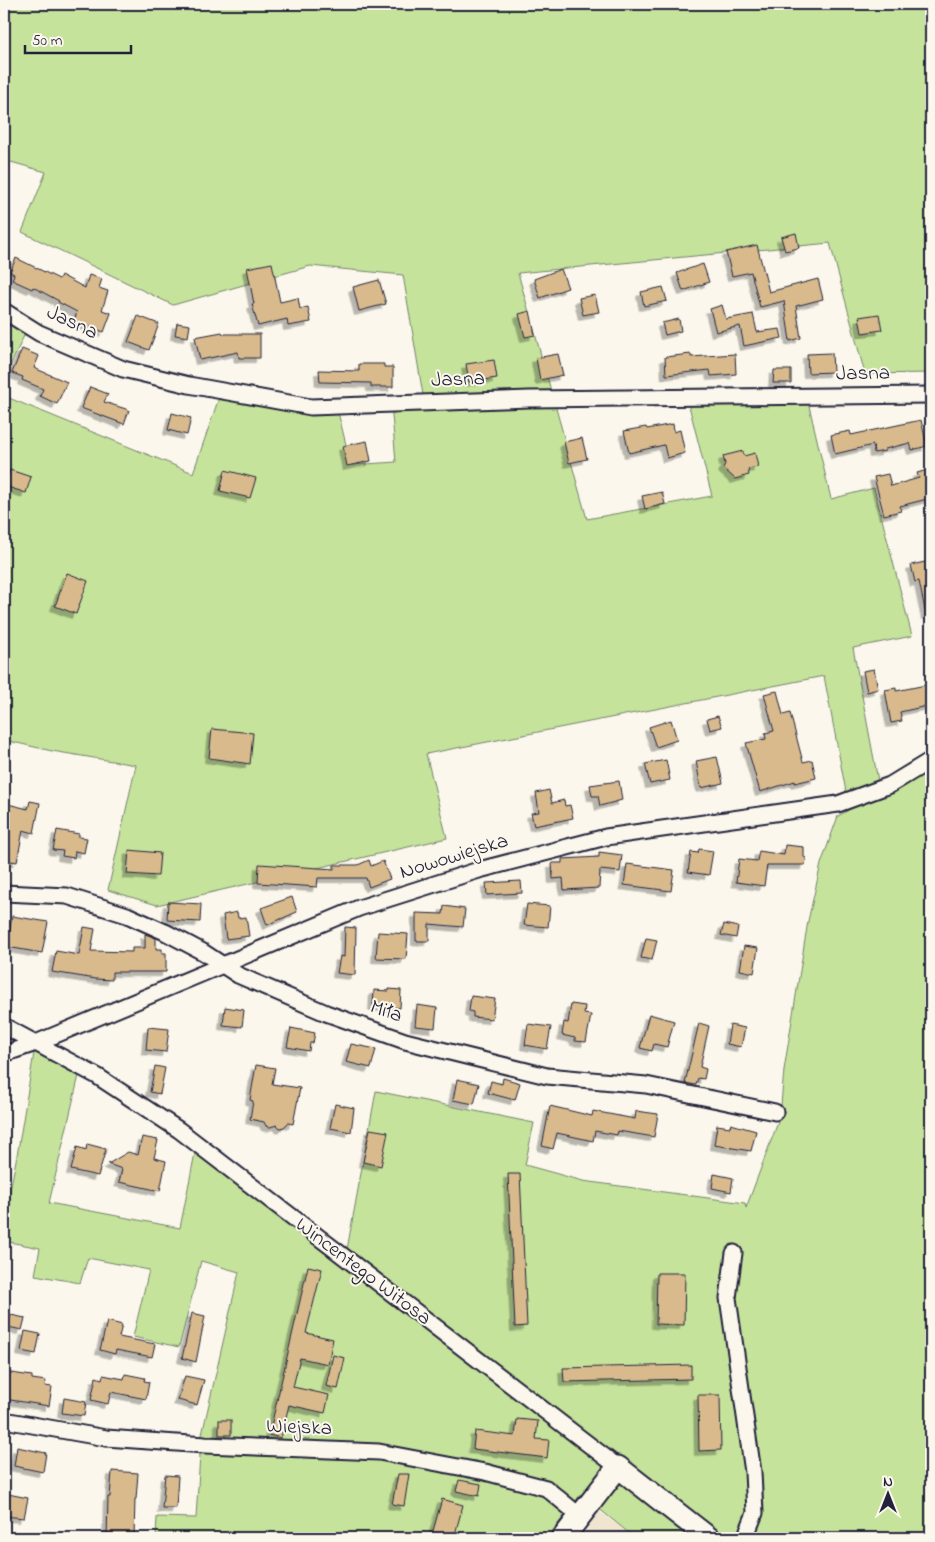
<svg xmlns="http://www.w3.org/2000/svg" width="935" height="1542" font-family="'Indie Flower',sans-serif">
  <defs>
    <filter id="shadow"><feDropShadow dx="-4.5" dy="4.5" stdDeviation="0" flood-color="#0004"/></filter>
  </defs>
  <rect width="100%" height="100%" fill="#fbf7ec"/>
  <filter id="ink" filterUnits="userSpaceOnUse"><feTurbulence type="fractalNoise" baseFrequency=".02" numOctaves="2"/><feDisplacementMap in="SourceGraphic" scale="10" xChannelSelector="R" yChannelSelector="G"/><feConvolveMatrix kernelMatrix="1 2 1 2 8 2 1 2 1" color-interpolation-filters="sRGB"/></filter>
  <g filter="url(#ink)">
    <!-- built -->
    <path fill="#f0e5cf" d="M599,1511L635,1538H580Z"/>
    <!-- green -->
    <g fill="#c5e39b" stroke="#74826b">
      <path d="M4,4H931V373L865,374L830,243L518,273L587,519L712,496L686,394L806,393L831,499L874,488L912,636L853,648L879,786L847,797L824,676L426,754L447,838L157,905L108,890L136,765L52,751L4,740V396L193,473L222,389L336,404L351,465L396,462L391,403L424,401L403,275L310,266L173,305L22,232L46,172L4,160Z"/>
      <path d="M4,315L27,329L4,380Z"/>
      <path d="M931,763V1538H635L581,1494L547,1538H156L157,1517L196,1518L201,1439L239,1272L201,1261L179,1347L133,1337L149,1270L88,1258L80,1283L35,1275L40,1248L4,1241V1221L18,1150L35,1047L80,1071L49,1203L180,1228L197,1143L346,1255L376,1091L534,1123L525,1165L583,1181L745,1203L746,1208L780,1117L784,1070L808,921L821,864L838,816Z"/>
    </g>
    <!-- building -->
    <g fill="#d8ba8c" stroke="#22223b" filter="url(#shadow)">
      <path d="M796,233L799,248L785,251L781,237Z"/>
      <path d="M757,245L769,292L818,279L823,299L796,306L801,338L790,341L784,301L760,307L751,272L732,276L726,252Z"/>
      <path d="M16,258L59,279L61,275L85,288L89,275L102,279L99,288L108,291L102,310L111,313L104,332L74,321L77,312L58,302L59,301L33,287L32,289L12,280L14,274L10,272Z"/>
      <path d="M272,263L280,302L298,298L300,309L308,307L311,322L288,326L287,319L258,326L252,304H254L247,268Z"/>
      <path d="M703,264L709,282L683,291L677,273Z"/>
      <path d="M561,269L568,288L540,298L534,279Z"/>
      <path d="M379,280L386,304L359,311L353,287Z"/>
      <path d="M663,287L667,301L644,306L641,292Z"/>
      <path d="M595,295L599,312L583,315L579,298Z"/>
      <path d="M722,305L726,319L753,314L757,332L780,329L782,338L744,346L740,326L716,332L710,309Z"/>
      <path d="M530,311L535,335L525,337L519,314Z"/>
      <path d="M879,314L882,330L862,333L859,317Z"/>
      <path d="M138,316L159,324L149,350L128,342Z"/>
      <path d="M679,319L681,331L665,335L662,323Z"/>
      <path d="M177,323L190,325L188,337L175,335Z"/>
      <path d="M222,332L223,334H260V358H239L238,352L200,360L195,337Z"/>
      <path d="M22,349L39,356L34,368L67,382L57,404L40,396L43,389L22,380L23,377L12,373Z"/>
      <path d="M832,353L833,372L808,373L807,354Z"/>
      <path d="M558,354L563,375L540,380L536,358Z"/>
      <path d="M691,354V357L735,354L736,374L711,376L710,370L666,375L665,357Z"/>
      <path d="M494,360L497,378L469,382L466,364Z"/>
      <path d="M359,364H384V367H393V387H371V383L320,382L319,370L359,371Z"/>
      <path d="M774,370H791V383H773Z"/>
      <path d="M90,387L108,394L104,402L129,410L124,424L81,408Z"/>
      <path d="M172,413L191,418L187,435L168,430Z"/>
      <path d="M921,420L927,446L912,450L910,443L885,449V451L874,453L873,445L835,454L831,435L850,431L851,435Z"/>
      <path d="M673,424L674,432L680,430L685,453L667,458L664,445L629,453L624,431L646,427L647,429Z"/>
      <path d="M582,438L587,459L569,463L564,442Z"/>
      <path d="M367,441L371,461L347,466L343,446Z"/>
      <path d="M743,451L744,456L755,453L758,467L748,469L749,475L735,479L723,468L725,464L723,456Z"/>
      <path d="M931,469V498L900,506L901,511L884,515L874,477L888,474L891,486L919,478L917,473Z"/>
      <path d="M10,470L31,477L26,493L5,486Z"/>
      <path d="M225,470L256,478L250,498L220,491Z"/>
      <path d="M662,492L665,504L645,509L642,496Z"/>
      <path d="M930,561L931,614L926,615L919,581L915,582L911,565Z"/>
      <path d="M67,573L88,581L76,614L55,606Z"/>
      <path d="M874,669L878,689L867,692L863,671Z"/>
      <path d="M931,684V705L900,712L902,721L891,723L885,690L896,688V691Z"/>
      <path d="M777,691L783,715L790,713L803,762L812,760L816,778L795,783V781L760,792L746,743L766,739L765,733L774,731L764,694Z"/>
      <path d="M718,716L722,727L710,730L707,719Z"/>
      <path d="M671,720L677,740L656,747L649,727Z"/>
      <path d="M212,729L253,733L250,764L209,758Z"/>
      <path d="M717,757L723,783L701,788L696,761Z"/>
      <path d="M666,760L670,780L650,784L645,764Z"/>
      <path d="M619,781L622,800L600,806L598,796H592L590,785Z"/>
      <path d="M549,790L552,803L564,800L565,806L570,805L573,818L534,826L531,813L539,812L536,793Z"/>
      <path d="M30,801L40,803L34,833L23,830L17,862L4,860V803L28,809Z"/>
      <path d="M57,830L79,834V837L87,838L84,853L75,851L74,858L62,856L63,851L53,850Z"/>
      <path d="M785,845L804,847V857L806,858L805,865H767L764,886L736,882L739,859L757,861L759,851L784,855Z"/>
      <path d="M699,849L713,851L709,875L688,872L691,852L698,853Z"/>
      <path d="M129,850L160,853L158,876L127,874Z"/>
      <path d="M599,852L622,855L620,872L600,870L599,888L564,890L563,878L553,879L552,863H562V859L599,857Z"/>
      <path d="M369,860L371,866L383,861L390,879L369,887L366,878H318L317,887L258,883L259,864L334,869V865H358Z"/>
      <path d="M627,864L674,870L671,891L624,885Z"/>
      <path d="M521,881L522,893L487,895L486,883Z"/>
      <path d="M292,897L297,912L267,925L261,908Z"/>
      <path d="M168,902L201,904L200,922L167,920Z"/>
      <path d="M527,904L550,906L548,927L524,925Z"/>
      <path d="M444,906L465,909L463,927L429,924V941H416V913L443,914Z"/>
      <path d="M237,912L238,918L246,917L249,936L226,939L223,915Z"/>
      <path d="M12,916L48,922L42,953L7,947Z"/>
      <path d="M724,924L738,927L736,938L721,935Z"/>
      <path d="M84,927L95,929L91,951L132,952V948H145V934L156,938V949H162V953H166V972H112V980L96,979L52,972L56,951L79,955Z"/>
      <path d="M345,927L356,928L355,975L337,973L340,956L344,957Z"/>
      <path d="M378,932L408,934L406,959L376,958Z"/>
      <path d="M646,938L657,940L652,960L641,958Z"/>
      <path d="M744,946L758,948L754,973L740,970Z"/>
      <path d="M389,989L401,990L400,1008L373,1006L374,990L389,991Z"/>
      <path d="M471,996L495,999L492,1019L473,1017V1012L469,1011Z"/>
      <path d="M571,1004L585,1006L584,1014L591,1015L586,1042L575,1041V1038L562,1035L564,1022L568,1023Z"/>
      <path d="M417,1005L437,1008L435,1028L415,1026Z"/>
      <path d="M225,1007L244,1010L242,1027L223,1025Z"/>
      <path d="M649,1014L674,1021L667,1047L654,1044L652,1051L640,1048Z"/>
      <path d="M699,1023L709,1026L700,1067L706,1069L704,1079L698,1078L696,1085L685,1083Z"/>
      <path d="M528,1024L551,1027L547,1049L525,1045Z"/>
      <path d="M730,1025L745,1028L741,1047L727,1044Z"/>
      <path d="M148,1027L169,1029L166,1052L146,1050Z"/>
      <path d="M291,1028L315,1033L313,1043H310L309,1051L287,1047Z"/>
      <path d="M351,1044L376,1049L371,1068L346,1062Z"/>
      <path d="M256,1065L275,1068L272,1084L300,1088L293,1124L288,1123L284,1127L280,1128L277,1125L270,1127L266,1126L264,1122L250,1119L253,1101L250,1100Z"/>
      <path d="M155,1066L165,1068L160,1094L150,1092Z"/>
      <path d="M503,1078L520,1083L515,1100L488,1093L491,1081L502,1084Z"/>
      <path d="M457,1079L479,1084L474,1104L453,1100Z"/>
      <path d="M335,1104L354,1108L351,1132L330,1128Z"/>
      <path d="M550,1106L592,1116L593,1111L635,1119L636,1111L658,1114L654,1137L618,1131L617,1135L595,1131L593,1141L557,1133L553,1149L542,1146Z"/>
      <path d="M731,1124L756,1131L751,1151L714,1145L717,1125L730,1127Z"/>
      <path d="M370,1129L388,1132L381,1166L363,1162Z"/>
      <path d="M142,1137L158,1140L154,1158L166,1161L160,1191L119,1182L122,1169L108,1164L128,1152L138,1155Z"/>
      <path d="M87,1144L106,1149L98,1176L71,1170L77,1147L86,1150Z"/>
      <path d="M508,1174H520L527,1326L515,1327Z"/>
      <path d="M714,1174L733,1178L731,1192L712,1188Z"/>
      <path d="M308,1266L322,1269L306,1333L333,1339L328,1364L300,1358L293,1387L329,1395L325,1413L289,1405L281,1438L269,1435Z"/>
      <path d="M657,1273H685L684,1325L656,1324Z"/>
      <path d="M192,1313L205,1316L196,1362L182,1358Z"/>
      <path d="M11,1315L25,1318L22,1330L8,1327Z"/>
      <path d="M107,1321L122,1325L119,1337L155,1344L152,1357L116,1350L115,1354L100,1350Z"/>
      <path d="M25,1331L40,1334L36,1354L21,1351Z"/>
      <path d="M333,1355L345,1358L338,1389L326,1386Z"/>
      <path d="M691,1365V1379L564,1382L563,1368Z"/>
      <path d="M4,1372L32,1376V1379L46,1381L45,1386L52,1387L49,1406L4,1399Z"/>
      <path d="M125,1374L145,1378L144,1381L149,1382L146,1399L111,1392L108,1404L91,1400L96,1377L102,1379L103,1375L124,1379Z"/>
      <path d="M185,1376L204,1380L197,1405L178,1400Z"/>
      <path d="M698,1395H720L721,1450L699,1451Z"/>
      <path d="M64,1398L86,1402L84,1416L62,1413Z"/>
      <path d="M517,1419L538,1421L536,1439L549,1440L547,1458L473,1449L475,1431L515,1436Z"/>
      <rect x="219" y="1420" width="12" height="15"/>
      <path d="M17,1447L46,1453L43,1472L14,1466Z"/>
      <path d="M112,1471L138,1473L136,1499H135L134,1538H107L108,1497H110Z"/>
      <path d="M398,1474H409L404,1506L392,1504Z"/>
      <path d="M165,1475L178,1476L176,1508H162Z"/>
      <path d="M459,1480L481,1484L479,1496L456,1491Z"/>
      <path d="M8,1494L28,1498L24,1518L4,1516Z"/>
      <path d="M442,1499L463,1505L454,1538H431Z"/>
    </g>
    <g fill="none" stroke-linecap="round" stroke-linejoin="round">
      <defs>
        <g id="street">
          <path d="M4,311L39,333L123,369L189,385L311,407L529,399L931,395"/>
          <path d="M4,893L67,896L127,915L165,932L203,952L238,975L326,1013L405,1041L547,1076L646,1085L775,1112"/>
          <path d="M4,1026L97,1076L179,1130L618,1467"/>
          <path d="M4,1054L36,1043L359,908L479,870L606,837L838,804L890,785L931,760"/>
          <path d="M734,1253L728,1298L753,1472L755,1513L745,1538"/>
          <path d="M4,1420L106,1438L205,1445L379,1452L485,1472L546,1488L580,1516"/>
        </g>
        <path id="secondary" d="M563,1538L618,1467L709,1538"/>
      </defs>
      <!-- street casing -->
      <use href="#street" stroke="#22223b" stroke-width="19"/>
      <!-- secondary casing -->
      <use href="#secondary" stroke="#22223b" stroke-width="25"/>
      <!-- street -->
      <use href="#street" stroke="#fbf7ec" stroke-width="15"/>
      <!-- secondary -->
      <use href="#secondary" stroke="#fbf7ec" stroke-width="21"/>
    </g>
  </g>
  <g text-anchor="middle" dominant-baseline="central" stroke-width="4" stroke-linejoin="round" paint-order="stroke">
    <!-- street labels -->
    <g font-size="21" fill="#22223b" stroke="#fbf7ec">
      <text transform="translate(72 323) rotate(25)">Jasna</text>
      <text transform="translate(863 374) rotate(-1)">Jasna</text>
      <text transform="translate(458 380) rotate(-2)">Jasna</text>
      <text transform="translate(454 857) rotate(-17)">Nowowiejska</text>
      <text transform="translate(386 1012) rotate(19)">Miła</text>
      <text transform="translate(363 1272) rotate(37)">Wincentego Witosa</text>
      <text transform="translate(299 1428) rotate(2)">Wiejska</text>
    </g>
  </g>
  <!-- margin -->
  <rect width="935" height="1542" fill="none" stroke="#fbf7ec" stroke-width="20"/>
  <rect x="10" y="10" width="915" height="1522" fill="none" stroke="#22223b" stroke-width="2" filter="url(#ink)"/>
  <!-- north arrow -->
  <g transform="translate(888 1494)" stroke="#fbf7ec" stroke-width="4" paint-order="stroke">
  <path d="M0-4L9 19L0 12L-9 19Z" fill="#22223b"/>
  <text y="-8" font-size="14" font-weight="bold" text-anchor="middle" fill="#22223b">N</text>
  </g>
  <!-- scale -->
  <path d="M25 45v8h106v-8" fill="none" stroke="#22223b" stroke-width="2.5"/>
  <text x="32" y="45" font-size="15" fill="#22223b" stroke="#fbf7ec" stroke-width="4" paint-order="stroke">50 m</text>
</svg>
